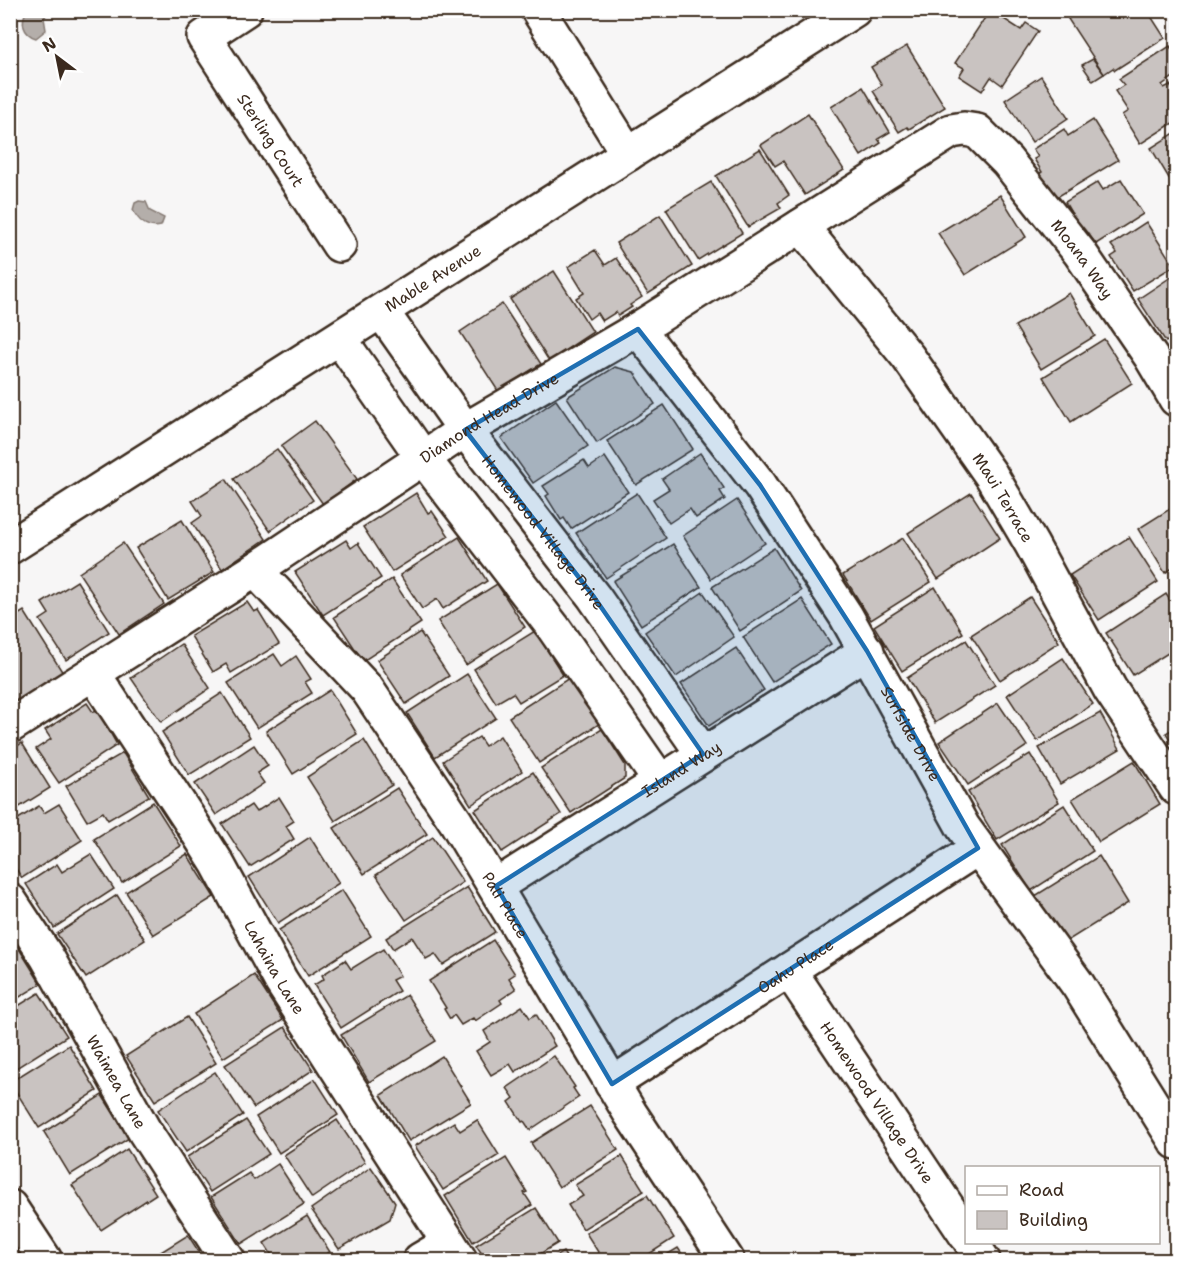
<svg xmlns="http://www.w3.org/2000/svg" width="1187" height="1271" font-family="'Shantell Sans',sans-serif">
  <rect width="100%" height="100%" fill="#f7f6f6"/>
  <filter id="ink" filterUnits="userSpaceOnUse"><feTurbulence type="fractalNoise" baseFrequency=".0167" numOctaves="2"/><feDisplacementMap in="SourceGraphic" scale="12" xChannelSelector="R" yChannelSelector="G"/><feConvolveMatrix kernelMatrix="1 2 1 2 8 2 1 2 1" color-interpolation-filters="sRGB"/></filter>
  <g filter="url(#ink)">
    <!-- water -->
    <g fill="#b4aeaa" stroke="#847972" stroke-width="1.5">
      <path d="M27,10L49,11L44,18L46,30L36,38C23,34 20,22 27,10Z"/>
      <path d="M139,201L146,202L150,211L164,218L161,226C147,229 139,222 133,210L135,203Z"/>
    </g>
    <!-- building -->
    <g fill="#c9c3c1" stroke="#3b2a1e" stroke-width="1.5">
      <path d="M990,10L1021,30L1026,23L1038,31L1002,85L991,77L982,91L959,76L964,68L955,63Z"/>
      <path d="M1081,10H1123L1126,14L1132,10H1147L1165,38L1115,70L1113,68L1104,74L1068,19Z"/>
      <path d="M907,46L945,107L909,129L907,127L899,132L873,91L882,85L871,67Z"/>
      <path d="M1170,46L1176,56V75L1162,85L1164,88L1170,85L1176,95V121L1140,144L1122,115L1128,111L1115,91L1124,85L1119,79Z"/>
      <path d="M1093,59L1104,74L1093,81L1082,65Z"/>
      <path d="M1041,76L1068,118L1032,142L1005,100Z"/>
      <path d="M863,87L890,132L878,139L881,143L861,156L831,107Z"/>
      <path d="M808,114L844,170L805,195L783,161L775,166L761,145Z"/>
      <path d="M1093,120L1118,160L1057,197L1050,186L1047,188L1038,174L1042,172L1034,159L1038,157L1033,149L1064,129L1068,136Z"/>
      <path d="M1176,132V190L1151,148Z"/>
      <path d="M760,149L789,195L778,203L781,208L748,227L716,176Z"/>
      <path d="M1121,179L1143,214L1096,244L1088,233L1084,236L1068,212L1070,211L1065,202L1098,182L1103,190Z"/>
      <path d="M711,182L742,233L698,260L666,209Z"/>
      <path d="M1000,195L1026,237L965,275L938,233Z"/>
      <path d="M660,215L692,266L648,294L616,243Z"/>
      <path d="M1146,222L1174,266L1133,291L1111,257L1117,253L1111,245Z"/>
      <path d="M595,250L605,265L616,258L642,297L630,305L632,307L618,316L616,312L602,321L597,313L589,319L576,298L584,293L568,267Z"/>
      <path d="M554,271L593,332L549,361L510,299Z"/>
      <path d="M1171,277L1176,285V335L1166,342L1138,299Z"/>
      <path d="M1069,293L1095,336L1041,369L1015,326Z"/>
      <path d="M502,304L541,364L498,391L460,332Z"/>
      <path d="M1104,339L1132,383L1071,422L1043,377Z"/>
      <path d="M1176,351V367L1169,355Z"/>
      <path d="M615,367L634,372L655,404L597,443L567,397Z"/>
      <path d="M556,400L588,446L533,483L501,438Z"/>
      <path d="M664,405L693,449L636,485L607,441Z"/>
      <path d="M315,421L357,479L323,504L281,446Z"/>
      <path d="M277,449L313,500L270,531L234,479Z"/>
      <path d="M700,453L724,488L720,491L725,499L696,518L690,509L669,523L653,499L669,489L662,479Z"/>
      <path d="M605,457L628,492L571,529L564,518L561,520L546,496L549,494L543,486L584,460L589,468Z"/>
      <path d="M226,479L266,539L222,569L192,523L202,516L192,501Z"/>
      <path d="M416,493L428,513L432,511L449,536L392,572L363,527Z"/>
      <path d="M637,493L666,538L606,578L576,533Z"/>
      <path d="M971,493L1000,538L938,579L908,533Z"/>
      <path d="M737,500L765,543L711,579L683,536Z"/>
      <path d="M1176,505V566L1165,573L1138,529Z"/>
      <path d="M182,520L214,572L168,600L136,548Z"/>
      <path d="M459,537L487,581L443,609L437,599L422,609L400,575Z"/>
      <path d="M1129,537L1158,582L1099,620L1070,575Z"/>
      <path d="M903,538L931,582L871,620L843,575Z"/>
      <path d="M346,540L351,548L358,543L381,578L323,615L295,572Z"/>
      <path d="M123,543L164,604L119,634L79,573Z"/>
      <path d="M673,544L701,587L641,625L613,581Z"/>
      <path d="M774,548L801,591L740,631L712,587Z"/>
      <path d="M392,579L421,623L363,661L334,617Z"/>
      <path d="M77,581L109,632L66,660L40,620L49,614L42,603Z"/>
      <path d="M497,584L525,627L466,665L438,621Z"/>
      <path d="M935,587L963,633L902,671L874,626Z"/>
      <path d="M703,592L734,637L676,677L645,632Z"/>
      <path d="M1166,594L1176,610V648L1133,675L1106,633Z"/>
      <path d="M1030,597L1059,642L1000,680L971,635Z"/>
      <path d="M802,599L831,644L772,682L743,637Z"/>
      <path d="M247,602L254,612L258,610L279,644L231,673L226,664L213,672L191,636Z"/>
      <path d="M24,611L63,673L15,702L10,694V620Z"/>
      <path d="M535,631L563,675L519,702L513,693L496,703L474,669Z"/>
      <path d="M420,632L449,676L406,704L377,660Z"/>
      <path d="M966,640L995,685L935,723L907,678Z"/>
      <path d="M181,644L210,688L161,722L131,678Z"/>
      <path d="M736,648L764,690L709,726L681,684Z"/>
      <path d="M274,654L282,666L296,656L311,679L305,682L312,693L257,728L228,683Z"/>
      <path d="M1063,658L1093,704L1037,741L1007,695Z"/>
      <path d="M467,674L496,718L435,757L407,713Z"/>
      <path d="M569,678L599,724L539,763L509,717Z"/>
      <path d="M330,690L357,734L293,774L266,731Z"/>
      <path d="M222,693L250,737L189,775L162,732Z"/>
      <path d="M87,703L93,712L97,709L117,745L59,783L36,749L51,739L45,730Z"/>
      <path d="M998,703L1027,746L968,785L939,742Z"/>
      <path d="M1100,713L1120,749L1060,784L1039,748Z"/>
      <path d="M1176,727V749L1166,733Z"/>
      <path d="M602,729L625,765V778L571,813L541,768Z"/>
      <path d="M500,736L522,771L471,805L443,761L479,737L485,746Z"/>
      <path d="M364,740L392,785L335,821L307,777Z"/>
      <path d="M22,743L50,788L10,813V750Z"/>
      <path d="M254,745L268,766L257,773L264,783L216,815L195,784Z"/>
      <path d="M123,753L149,796L108,820L103,812L87,821L66,786Z"/>
      <path d="M1030,754L1059,802L997,840L968,792Z"/>
      <path d="M1134,761L1160,804L1099,842L1072,799Z"/>
      <path d="M533,772L561,814L502,852L475,810Z"/>
      <path d="M397,788L427,834L364,874L334,828Z"/>
      <path d="M279,797L294,821L286,826L294,839L250,867L222,824L251,805L256,812Z"/>
      <path d="M153,802L181,846L122,883L94,839Z"/>
      <path d="M59,804L82,840L22,878L10,860V824L39,806L44,813Z"/>
      <path d="M1064,805L1093,851L1031,891L1002,845Z"/>
      <path d="M310,837L339,883L278,923L249,877Z"/>
      <path d="M433,837L463,882L406,920L376,875Z"/>
      <path d="M91,854L114,889L54,928L26,884L57,864L62,872Z"/>
      <path d="M187,854L214,897L153,935L126,892Z"/>
      <path d="M1099,856L1128,903L1064,943L1035,896Z"/>
      <path d="M467,887L495,932L443,965L435,954L426,959L412,937L393,949L386,938Z"/>
      <path d="M342,890L371,936L308,976L279,930Z"/>
      <path d="M117,895L145,940L86,978L57,934Z"/>
      <path d="M13,939L41,984L10,1003V940Z"/>
      <path d="M493,940L515,974L509,978L516,989L500,1000L502,1003L475,1021L473,1018L461,1025L454,1015L450,1019L444,1009L446,1008L429,981Z"/>
      <path d="M383,949L400,976L392,980L399,991L341,1028L314,985L324,979L322,975L345,960L351,969Z"/>
      <path d="M254,975L283,1020L223,1058L194,1014Z"/>
      <path d="M39,993L67,1036L10,1072V1011Z"/>
      <path d="M407,995L436,1041L369,1082L341,1035Z"/>
      <path d="M522,1006L530,1018L536,1014L555,1046L515,1072L510,1064L491,1075L476,1051L490,1042L484,1031Z"/>
      <path d="M187,1017L216,1063L155,1101L126,1056Z"/>
      <path d="M285,1027L313,1070L254,1108L225,1065Z"/>
      <path d="M69,1045L97,1091L39,1128L10,1082Z"/>
      <path d="M442,1056L471,1103L409,1141L381,1095Z"/>
      <path d="M554,1056L575,1087L573,1088L579,1097L530,1130L524,1121L522,1122L509,1102L514,1098L507,1088Z"/>
      <path d="M215,1072L243,1115L186,1152L158,1110Z"/>
      <path d="M315,1079L338,1115L279,1153L256,1117Z"/>
      <path d="M102,1095L129,1138L70,1175L44,1132Z"/>
      <path d="M1176,1095V1113L1168,1100Z"/>
      <path d="M590,1106L618,1150L559,1187L531,1143Z"/>
      <path d="M246,1120L269,1154L210,1192L187,1157Z"/>
      <path d="M337,1120L365,1162L312,1198L284,1155Z"/>
      <path d="M477,1120L499,1155L443,1190L415,1146L454,1122L460,1131Z"/>
      <path d="M127,1149L156,1194L101,1230L72,1185Z"/>
      <path d="M622,1156L644,1191L583,1229L568,1205L583,1196L575,1185Z"/>
      <path d="M506,1158L527,1192L524,1193L532,1205L473,1242L445,1196Z"/>
      <path d="M278,1164L304,1204L241,1244L211,1197L249,1173L254,1180Z"/>
      <path d="M371,1167L395,1202L390,1219L339,1249L311,1209Z"/>
      <path d="M647,1195L674,1238L640,1260H634L630,1255L621,1260H603L586,1233Z"/>
      <path d="M536,1208L558,1243L530,1260H486L476,1245Z"/>
      <path d="M307,1216L330,1252L316,1260H275L264,1243Z"/>
      <path d="M188,1235L204,1260H148Z"/>
      <path d="M678,1248L686,1260H658Z"/>
      <path d="M563,1252L568,1260H549Z"/>
    </g>
    <g fill="none" stroke-linecap="round" stroke-linejoin="round">
      <defs>
        <g id="minor">
          <path id="s1" d="M245,10L204,37L339,245"/>
          <path d="M538,10L628,154"/>
          <path id="s2" d="M801,226L908,357L991,475L1032,545L1110,689L1176,788"/>
          <path id="s3" d="M382,312L465,430L594,597L703,754"/>
          <path id="s4" d="M638,329L760,485L846,616L963,827L1078,985L1176,1142"/>
          <path d="M340,339L423,458L553,627L660,781"/>
          <path id="s5" d="M10,547L854,10"/>
          <path id="s6" d="M255,570L367,689L456,822L630,1113L727,1260"/>
          <path id="s7" d="M93,673L191,822L217,863L281,981L460,1260"/>
          <path id="s8" d="M10,726L255,570L465,430L638,329L951,131L964,129L977,131L1007,161L1080,253L1151,357L1176,399"/>
          <path id="s9" d="M496,886L867,651"/>
          <path id="s10" d="M10,901L47,957L145,1132L228,1260"/>
          <path id="s11" d="M789,970L966,1235"/>
          <path id="s12" d="M612,1084L978,848"/>
          <path d="M10,1207L45,1260"/>
          <path d="M971,1242L983,1260"/>
          <path d="M420,1260L449,1243"/>
        </g>
      </defs>
      <!-- minor casing -->
      <use href="#minor" stroke="#3b2a1e" stroke-width="38"/>
      <!-- minor -->
      <use href="#minor" stroke="#fff" stroke-width="33"/>
    </g>
  </g>
  <!-- marked area -->
  <path fill="#1f6fb2" fill-opacity="0.2" stroke="#1f6fb2" stroke-width="4.5" stroke-linejoin="round" d="M638,329L760,485L867,651L978,848L612,1084L496,886L703,754L594,597L465,430Z"/>
  <g text-anchor="middle" dominant-baseline="central" stroke-width="6" stroke-linejoin="round" paint-order="stroke">
    <!-- street labels -->
    <g font-size="16" fill="#3b2a1e" stroke="#fff">
      <text stroke="none"><textPath href="#s1" startOffset="172">Sterling Court</textPath></text>
      <text stroke="none"><textPath href="#s8" startOffset="1306">Moana Way</textPath></text>
      <text stroke="none"><textPath href="#s5" startOffset="501">Mable Avenue</textPath></text>
      <text stroke="none"><textPath href="#s8" startOffset="570">Diamond Head Drive</textPath></text>
      <text stroke="none"><textPath href="#s2" startOffset="339">Maui Terrace</textPath></text>
      <text stroke="none"><textPath href="#s3" startOffset="273">Homewood Village Drive</textPath></text>
      <text stroke="none"><textPath href="#s4" startOffset="489">Surfside Drive</textPath></text>
      <text stroke="none"><textPath href="#s9" startOffset="219">Island Way</textPath></text>
      <text stroke="none"><textPath href="#s6" startOffset="420">Pali Place</textPath></text>
      <text stroke="none"><textPath href="#s12" startOffset="218">Oahu Place</textPath></text>
      <text stroke="none"><textPath href="#s7" startOffset="346">Lahaina Lane</textPath></text>
      <text stroke="none"><textPath href="#s10" startOffset="210">Waimea Lane</textPath></text>
      <text stroke="none"><textPath href="#s11" startOffset="159">Homewood Village Drive</textPath></text>
    </g>
  </g>
  <!-- margin -->
  <rect width="1187" height="1271" fill="none" stroke="#fff" stroke-width="36"/>
  <rect x="18" y="18" width="1151" height="1235" fill="none" stroke="#3b2a1e" stroke-width="2" filter="url(#ink)"/>
  <!-- legend -->
  <rect x="965" y="1166" width="195" height="78" fill="#ffffff" stroke="#b1aaa5" stroke-width="1.5"/>
  <rect x="977" y="1186" width="30" height="9" fill="#ffffff" stroke="#b1aaa5" stroke-width="1.5"/>
  <text x="1019" y="1196" font-size="18" fill="#3b2a1e">Road</text>
  <rect x="977" y="1211" width="30" height="18" fill="#c9c3c1" stroke="#b1aaa5" stroke-width="1.5"/>
  <text x="1019" y="1226" font-size="18" fill="#3b2a1e">Building</text>
  <!-- north arrow -->
  <g transform="translate(57 57) rotate(328)" stroke="#ffffff" stroke-width="4.5" paint-order="stroke">
  <path d="M0-4.5L10 22L0 15L-10 22Z" fill="#3b2a1e"/>
  <text y="-9" font-size="16" font-weight="bold" text-anchor="middle" fill="#3b2a1e">N</text>
  </g>
</svg>
